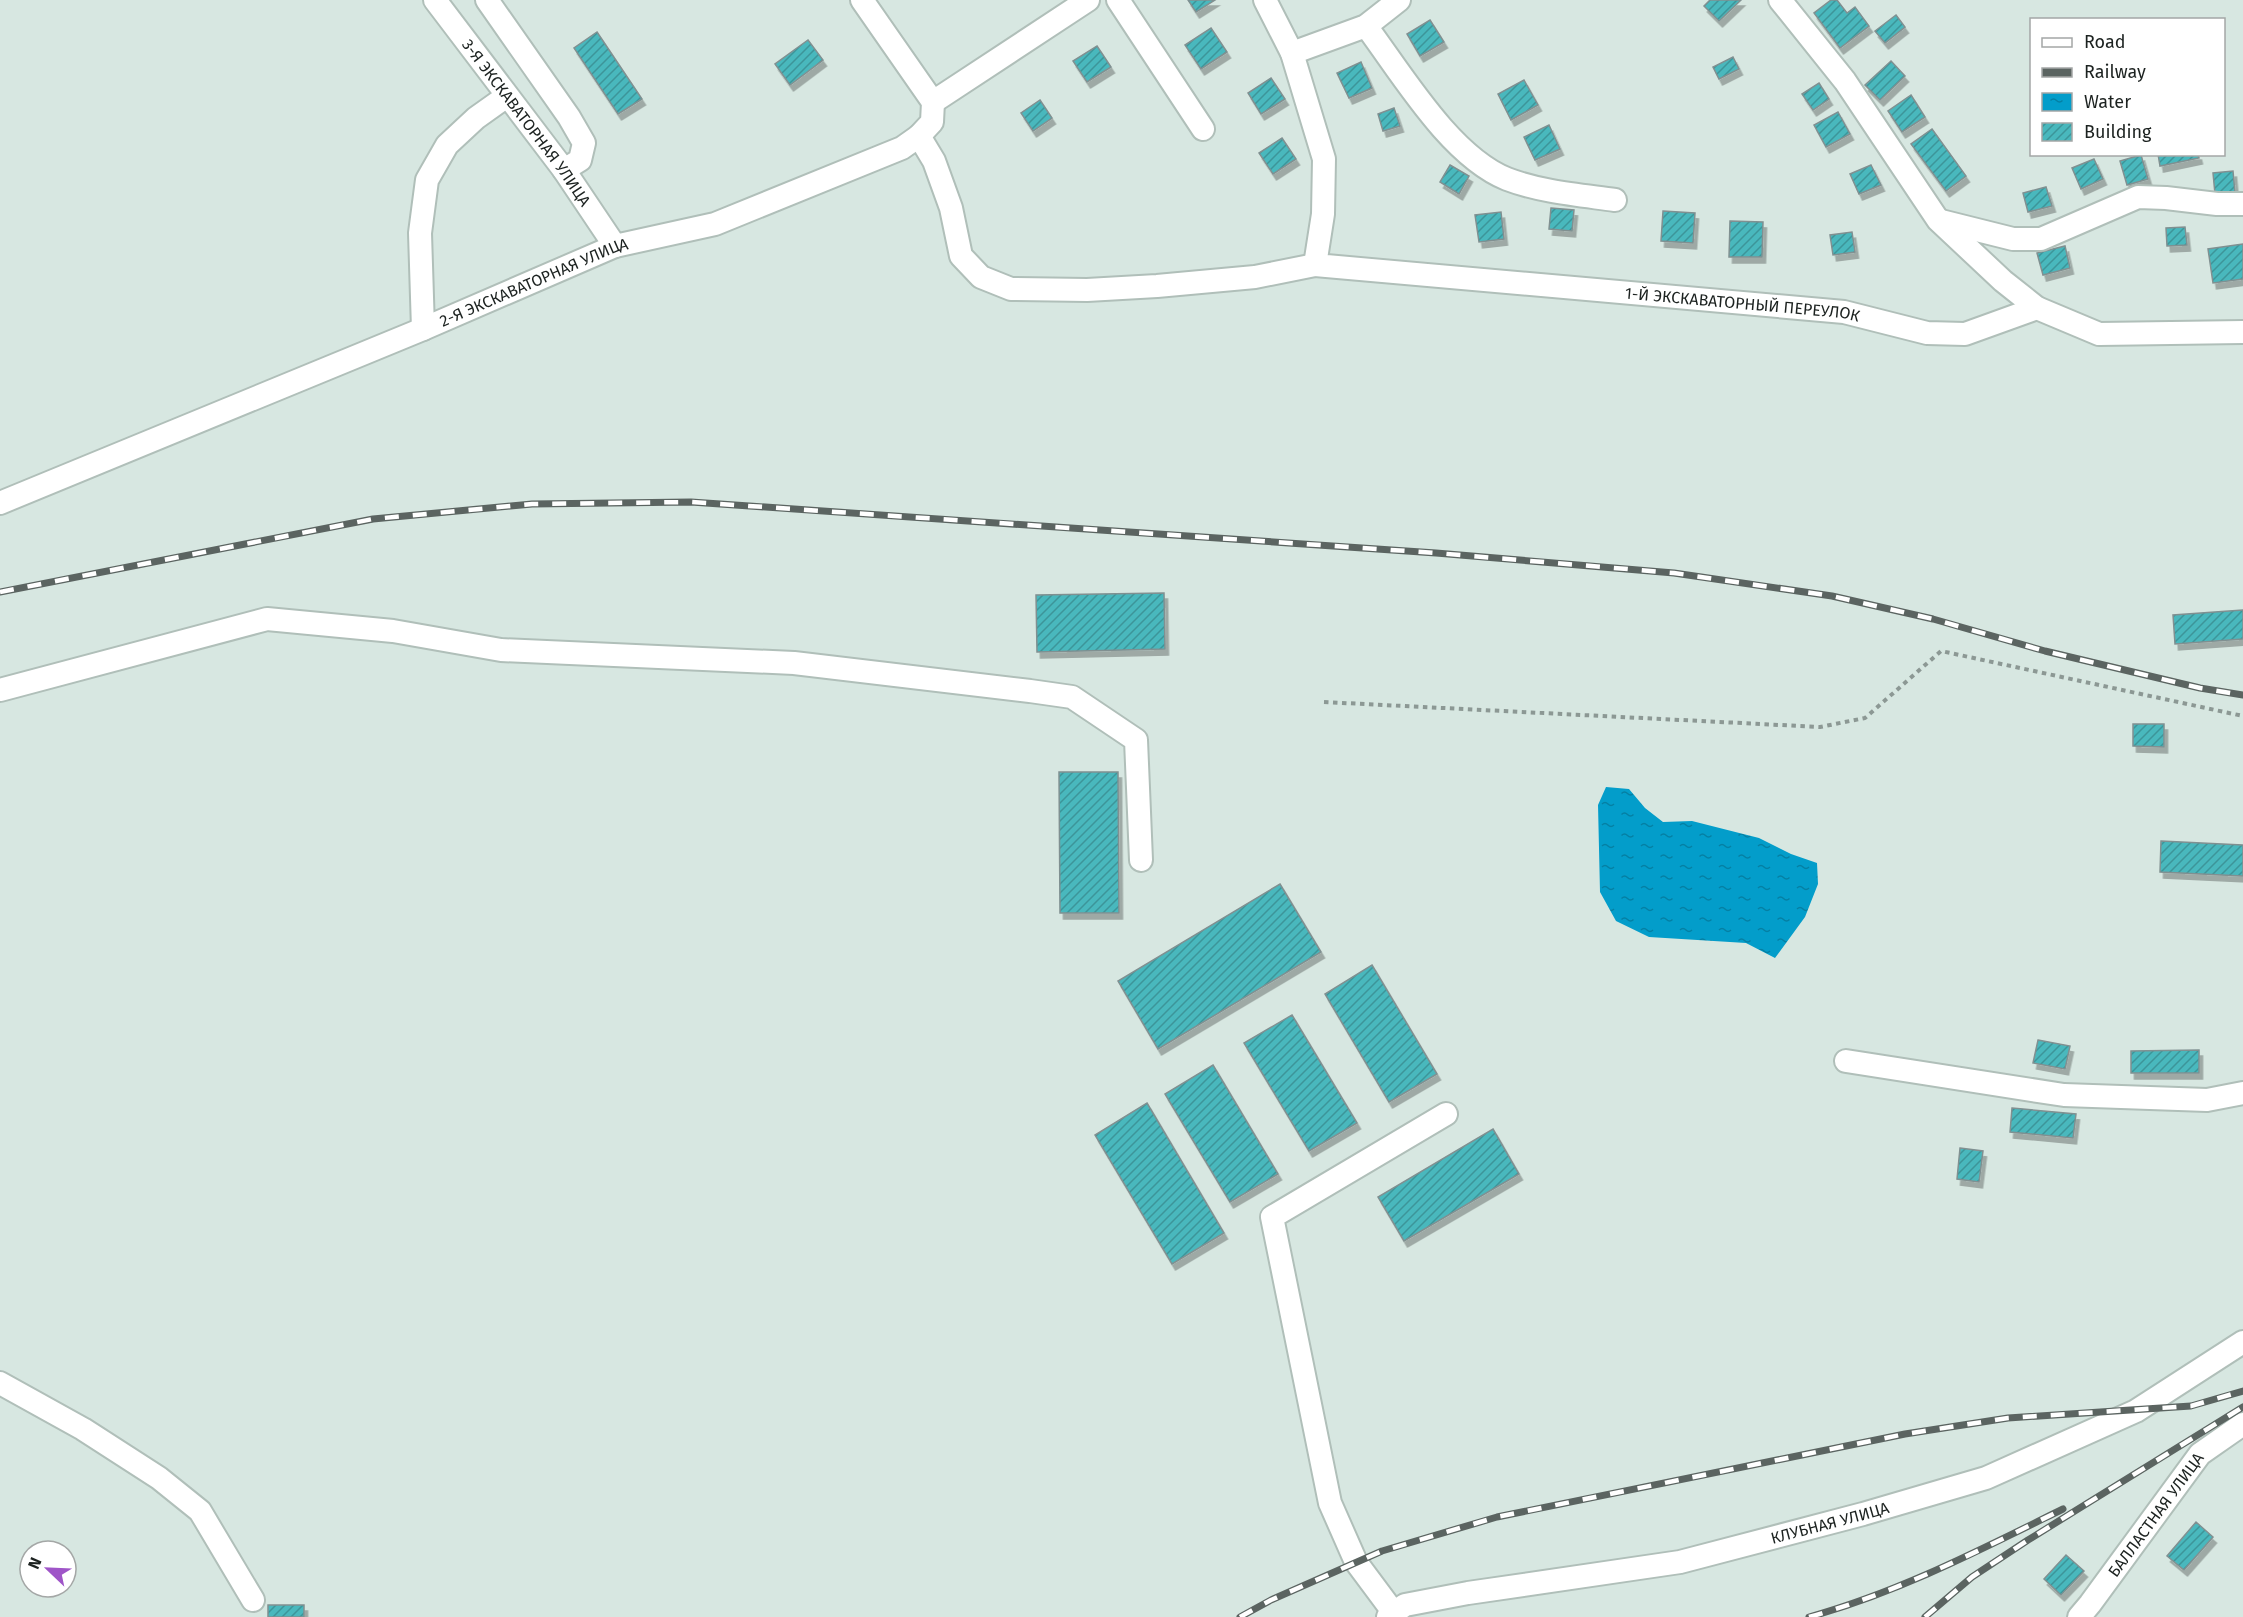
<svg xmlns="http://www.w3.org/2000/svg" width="2243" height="1617" font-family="'Fira Sans',sans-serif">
  <defs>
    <pattern id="water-ripples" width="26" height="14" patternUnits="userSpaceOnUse" patternTransform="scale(1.5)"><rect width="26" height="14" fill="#039dca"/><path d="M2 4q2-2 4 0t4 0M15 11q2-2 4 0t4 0" fill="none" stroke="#0480a4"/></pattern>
    <pattern id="building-hatch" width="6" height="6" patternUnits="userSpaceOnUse" patternTransform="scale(1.5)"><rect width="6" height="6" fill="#49b8bd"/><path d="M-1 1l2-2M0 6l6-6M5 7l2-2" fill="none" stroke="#3c9599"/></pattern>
    <filter id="shadow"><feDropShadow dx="3.5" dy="6" stdDeviation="0" flood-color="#0004"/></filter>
  </defs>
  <rect width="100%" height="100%" fill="#d7e7e1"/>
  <!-- water -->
  <path fill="url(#water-ripples)" d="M1606,787L1629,789L1645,808L1663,822L1692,821L1759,838L1791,854L1817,863L1818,884L1805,917L1775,958L1746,943L1649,937L1616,921L1600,892L1598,805Z"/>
  <!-- building -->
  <g fill="url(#building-hatch)" stroke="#809091" stroke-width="1.5" filter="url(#shadow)">
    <path d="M1188,0H1215L1196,12Z"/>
    <path d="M1710,0H1741L1719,21L1704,6Z"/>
    <path d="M1831,0H1837L1847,13L1855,7L1869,26L1840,48L1814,13Z"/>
    <path d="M1896,15L1905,27L1885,43L1875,31Z"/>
    <path d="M1430,20L1444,42L1420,56L1407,34Z"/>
    <path d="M1211,28L1227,52L1201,69L1185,45Z"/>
    <path d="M597,32L642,99L618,114L574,48Z"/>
    <path d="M808,40L823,60L790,85L775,64Z"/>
    <path d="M1097,46L1111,67L1087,82L1073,61Z"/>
    <path d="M1733,57L1739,69L1719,79L1713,67Z"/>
    <path d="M1891,61L1905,76L1880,100L1865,85Z"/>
    <path d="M1361,62L1372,88L1349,98L1337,73Z"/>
    <path d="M1271,78L1285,99L1261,114L1248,93Z"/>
    <path d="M1524,80L1538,105L1511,120L1498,94Z"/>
    <path d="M1819,83L1829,99L1813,110L1802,94Z"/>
    <path d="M1911,95L1925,117L1902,132L1888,111Z"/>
    <path d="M1040,100L1052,118L1033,131L1021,113Z"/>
    <path d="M1394,108L1400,126L1383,131L1378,114Z"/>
    <path d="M1838,112L1850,134L1826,147L1814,125Z"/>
    <path d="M1549,125L1560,149L1535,160L1524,137Z"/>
    <path d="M1932,129L1966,176L1946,191L1911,144Z"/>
    <path d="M1282,138L1296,159L1273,174L1259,153Z"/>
    <path d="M2158,154H2198L2199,158L2160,166Z"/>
    <path d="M2141,155L2148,179L2127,185L2120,161Z"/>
    <path d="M2094,159L2103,179L2081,189L2072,168Z"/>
    <path d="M1450,165L1469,176L1459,194L1440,182Z"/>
    <path d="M1871,165L1881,185L1859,194L1850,174Z"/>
    <path d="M2233,171L2235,193L2215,194L2213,173Z"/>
    <path d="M2046,187L2052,206L2028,212L2023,193Z"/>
    <path d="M1551,208L1574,210L1572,231L1549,229Z"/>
    <path d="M1663,211L1695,213L1693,243L1661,241Z"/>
    <path d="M1501,212L1504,239L1479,242L1475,215Z"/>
    <path d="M1730,221L1763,222L1762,257H1729Z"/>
    <path d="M2185,227L2187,245L2167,246L2166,228Z"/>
    <path d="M1852,232L1855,252L1833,255L1830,235Z"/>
    <path d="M2243,244V279L2213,283L2208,249Z"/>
    <path d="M2065,246L2070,268L2043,275L2037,253Z"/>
    <path d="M1164,593L1165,649L1037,652L1036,595Z"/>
    <path d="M2243,610V639L2175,644L2173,615Z"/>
    <path d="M2133,724H2164V747L2133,746Z"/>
    <path d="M1059,772H1118L1119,913H1060Z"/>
    <path d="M2161,841L2243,845V876L2160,872Z"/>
    <path d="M1280,884L1321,952L1158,1049L1118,981Z"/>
    <path d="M1372,965L1437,1074L1389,1102L1325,994Z"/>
    <path d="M1292,1015L1357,1123L1309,1151L1244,1043Z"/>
    <path d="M2038,1040L2070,1046L2065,1069L2033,1063Z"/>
    <path d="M2199,1050V1073H2131V1051Z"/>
    <path d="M1213,1065L1278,1174L1230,1202L1165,1094Z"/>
    <path d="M1147,1103L1224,1233L1172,1264L1095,1135Z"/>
    <path d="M2012,1108L2076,1114L2073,1138L2010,1132Z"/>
    <path d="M1493,1129L1519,1174L1404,1241L1378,1197Z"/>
    <path d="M1960,1148L1983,1151L1979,1182L1957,1179Z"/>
    <path d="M2196,1522L2213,1537L2184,1570L2167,1556Z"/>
    <path d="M2066,1555L2084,1571L2061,1595L2044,1579Z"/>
    <rect x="268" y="1605" width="36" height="12"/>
  </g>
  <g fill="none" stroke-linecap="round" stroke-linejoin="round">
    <defs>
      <g id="minor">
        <path id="s1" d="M435,0L564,170L615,246"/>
        <path d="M487,0L569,117L584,143L580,160L564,170"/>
        <path d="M1118,0L1203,129"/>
        <path id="s2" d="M1265,0L1292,53L1324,159L1323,214L1315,265L1844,312L1927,333L1965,334L2037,308"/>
        <path d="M1780,0L1845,81L1938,220L2003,281L2037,308L2099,334L2243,332"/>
        <path d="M1366,26C1402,74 1450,156 1507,179C1541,192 1579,195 1615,200"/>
        <path d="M1292,53L1366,26L1399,0"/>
        <path d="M933,102L1088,0"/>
        <path d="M919,136L934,161L951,208L961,256L981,277L1011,289L1087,290L1157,286L1255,277L1315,265"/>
        <path d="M1941,221L2013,239H2041L2138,197L2166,198L2217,204H2243"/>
        <path d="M423,329L420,233L427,180L447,145L476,118L507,96"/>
        <path id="s3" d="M0,503L423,329L615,246L715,224L902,148L919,136L932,122L933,102L862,0"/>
        <path d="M0,690L267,619L393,631L501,650L794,663L1030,691L1072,697L1136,740L1141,860"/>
        <path d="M1846,1061L2064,1095L2207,1100L2243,1093"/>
        <path d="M0,1383L83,1429L159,1478L200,1511L253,1600"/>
        <path d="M1394,1613L1356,1562L1330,1503L1272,1217L1446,1114"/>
        <path id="s4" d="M1388,1617L1405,1605L1468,1593L1680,1562L1863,1514L1986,1478L2136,1411L2243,1342"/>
        <path id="s5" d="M2079,1617L2090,1604L2200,1454L2243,1424"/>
      </g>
    </defs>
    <!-- minor casing -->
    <use href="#minor" stroke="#b0bfb9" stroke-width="26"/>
    <!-- path -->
    <path stroke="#8c9894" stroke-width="4" stroke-dasharray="4.5 4.5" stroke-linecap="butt" d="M1324,702L1820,727L1865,718L1941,651L2243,716"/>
    <!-- minor -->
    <use href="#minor" stroke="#fff" stroke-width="22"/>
    <defs>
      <g id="rail">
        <path d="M0,592L373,519L532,504L691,502L1436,553L1674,573L1832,596L1933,619L2045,651L2200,688L2243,695"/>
        <path d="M1240,1617L1271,1600L1382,1551L1497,1517L1905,1434L2008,1418L2191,1406L2243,1391"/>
        <path d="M1809,1617C1899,1592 1980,1550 2063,1509"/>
        <path d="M1925,1617L1972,1577L2028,1540L2243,1407"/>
      </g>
    </defs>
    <!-- rail casing -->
    <use href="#rail" stroke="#5b6461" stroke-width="7"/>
    <!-- rail -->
    <use href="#rail" stroke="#fff" stroke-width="4.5" stroke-dasharray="14" stroke-linecap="butt"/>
  </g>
  <g text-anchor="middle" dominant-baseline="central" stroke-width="5" stroke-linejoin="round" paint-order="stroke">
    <!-- street labels -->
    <g font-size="16" fill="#1c2220" stroke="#fff">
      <text stroke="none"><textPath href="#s1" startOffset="153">3-Я ЭКСКАВАТОРНАЯ УЛИЦА</textPath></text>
      <text stroke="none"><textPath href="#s3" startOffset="578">2-Я ЭКСКАВАТОРНАЯ УЛИЦА</textPath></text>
      <text stroke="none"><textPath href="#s2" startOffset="706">1-Й ЭКСКАВАТОРНЫЙ ПЕРЕУЛОК</textPath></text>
      <text stroke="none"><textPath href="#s5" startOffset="128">БАЛЛАСТНАЯ УЛИЦА</textPath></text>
      <text stroke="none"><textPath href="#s4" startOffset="454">КЛУБНАЯ УЛИЦА</textPath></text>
    </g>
  </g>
  <!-- legend -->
  <rect x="2030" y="18" width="195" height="138" fill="#ffffff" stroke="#a4a7a6" stroke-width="1.5"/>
  <rect x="2042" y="38" width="30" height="9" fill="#ffffff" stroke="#a4a7a6" stroke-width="1.5"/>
  <text x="2084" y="48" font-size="18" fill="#1c2220">Road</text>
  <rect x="2042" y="68" width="30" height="9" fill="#5b6461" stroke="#a4a7a6" stroke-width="1.5"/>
  <text x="2084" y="78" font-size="18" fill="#1c2220">Railway</text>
  <rect x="2042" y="93" width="30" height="18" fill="url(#water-ripples)" stroke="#a4a7a6" stroke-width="1.5"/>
  <text x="2084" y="108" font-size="18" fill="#1c2220">Water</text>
  <rect x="2042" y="123" width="30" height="18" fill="url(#building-hatch)" stroke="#a4a7a6" stroke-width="1.5"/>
  <text x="2084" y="138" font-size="18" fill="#1c2220">Building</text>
  <!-- north arrow -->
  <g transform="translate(48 1569) rotate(293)"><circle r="28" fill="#ffffff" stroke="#a4a7a6" stroke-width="1.5"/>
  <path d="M0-4.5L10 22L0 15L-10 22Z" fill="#9f55c8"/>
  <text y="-9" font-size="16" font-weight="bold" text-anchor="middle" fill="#1c2220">N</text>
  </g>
</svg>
